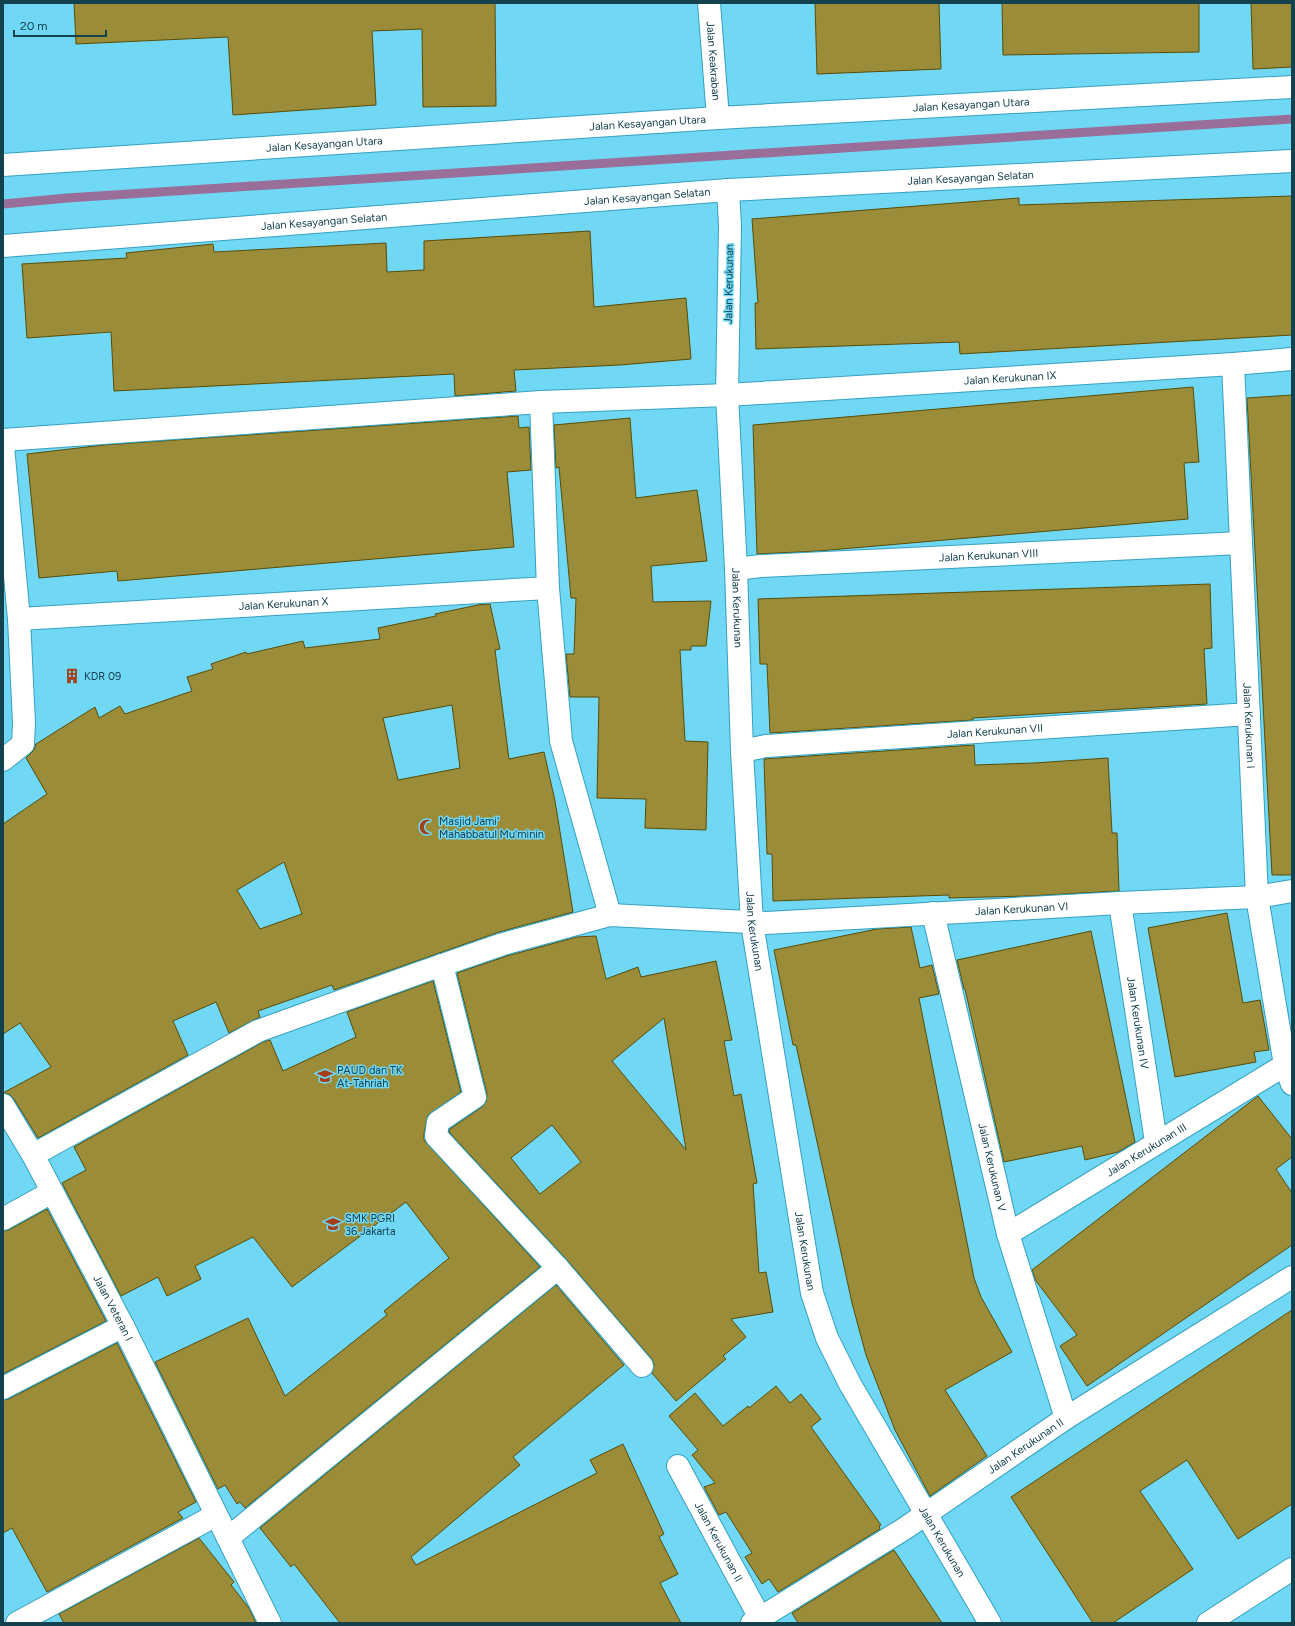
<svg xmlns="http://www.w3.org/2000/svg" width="1295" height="1626" font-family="Figtree,sans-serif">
  <rect width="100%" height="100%" fill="#70d7f5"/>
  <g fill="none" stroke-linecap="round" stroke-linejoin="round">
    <!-- stream -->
    <path stroke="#996e99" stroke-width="9" d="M3,204L67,198L1292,119"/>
  </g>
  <!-- building -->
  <g fill="#9a8c39" stroke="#584d07" fill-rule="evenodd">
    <path d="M74,3H495L496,106L423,107L422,29L372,31L376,105L233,115L228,37L76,44Z"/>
    <path d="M815,3H939L941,69L817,74Z"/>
    <path d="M1002,3H1199V52L1003,55Z"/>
    <path d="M1251,3H1292V67L1253,69Z"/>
    <path d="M1292,196V335L960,354L959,342L756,349L755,303H758L752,219L1019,198V205Z"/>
    <path d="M590,231L594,307L686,298L691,359L620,365L514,370L516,391L455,396L454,374L114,391L111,332L27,338L22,264L127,258L126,253L213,244L214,252L386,243L387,272L424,270V241Z"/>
    <path d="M1193,387L1199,462L1184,463L1188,519L818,551L757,554L753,425Z"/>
    <path d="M1292,395V875H1272L1247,398Z"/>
    <path d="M518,416L519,428L529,427L531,470L507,472L514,547L118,581L117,571L39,578L27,454L104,445Z"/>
    <path d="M630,418L636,498L697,490L707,561L651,566L653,602L711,601L706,646H691V650H680L685,741L708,742L706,830L645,828L646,799L597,798L599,697H570L566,654H574L576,598H571L559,467L556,468L554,425Z"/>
    <path d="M1210,584L1212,648L1204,649L1207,704L973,718V720L770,733L767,664H760L758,599Z"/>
    <path d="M490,604L500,649L495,650L509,759L544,752L555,801L573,912L499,932L334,990L332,985L258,1011L260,1017L229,1033L216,1002L173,1021L188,1055L38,1138L14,1099L9,1094L3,1093L51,1067L20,1023L3,1034V824L47,794L26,758L34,750L36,744L95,707L99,718L120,706L125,714L192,691L187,677L213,669L211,664L246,652L247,654L303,641L305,648L380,639L378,628L436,616L435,614L478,605ZM452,705L460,768L398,780L383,718ZM284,862L302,914L260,929L237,890Z"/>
    <path d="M974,745L975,765L1034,763L1108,758L1112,833H1117L1119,891L1027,896L949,898V895L773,901L772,854H767L764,759Z"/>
    <path d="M1227,913L1243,1003L1260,1000L1269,1050L1254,1052L1256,1062L1175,1077L1148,928Z"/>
    <path d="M911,927L920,968L932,965L939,994L919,998L974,1278L981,1297L1012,1352L945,1390L987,1456L930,1496L895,1430L866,1355L852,1303L796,1045H793L774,950L877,929Z"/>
    <path d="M1091,931L1135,1142L1118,1152L1085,1160L1082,1146L1004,1162L965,989H964L957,960Z"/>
    <path d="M596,936L606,979L638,967L641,977L716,961L732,1040L724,1041L734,1096L741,1094L757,1183L753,1184L759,1273L766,1272L773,1312L731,1319L746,1337L723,1356L726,1359L676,1401L652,1373L654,1364L651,1358L567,1260L449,1132L450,1129L482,1107L486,1102L487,1094L457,973L507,956L577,937ZM664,1018L686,1150L612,1061ZM552,1125L581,1162L540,1194L511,1158Z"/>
    <path d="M433,981L461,1092L428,1115L424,1134V1140L540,1267L245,1508L240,1502L237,1504L225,1485L218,1489L155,1362L248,1318L285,1396L387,1315L384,1311L449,1258L406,1202L292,1287L253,1237L195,1266L201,1279L167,1296L158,1277L121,1296L62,1183L86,1170L74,1147L263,1042L270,1040L283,1071L356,1037L347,1012Z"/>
    <path d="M1258,1096L1292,1139V1157L1276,1169L1292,1193V1245L1087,1386L1060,1346L1077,1335L1036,1281L1032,1270Z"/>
    <path d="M47,1209L106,1321L3,1374V1231L9,1230Z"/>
    <path d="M556,1285L624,1365L513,1457L520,1465L411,1557L416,1565L597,1473L590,1460L623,1444L664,1534L659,1537L678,1574L660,1583L681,1623H340L294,1564L291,1567L260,1528Z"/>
    <path d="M1292,1310V1504L1238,1539L1187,1460L1140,1491L1193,1569L1113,1623H1093L1011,1497Z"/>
    <path d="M117,1343L196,1502L178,1512L183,1518L47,1592L12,1528L3,1533V1400L9,1399Z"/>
    <path d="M776,1386L790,1403L801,1394L821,1419L811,1427L881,1525L879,1526L880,1529L778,1592L769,1579L762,1584L745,1557L752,1553L726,1512L719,1515L704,1487L715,1483L692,1455L698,1450L669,1416L695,1393L723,1426L748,1406L749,1408Z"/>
    <path d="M199,1538L234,1582L231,1585L249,1608L256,1623H64L59,1614Z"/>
    <path d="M894,1550L942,1623H798L792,1613Z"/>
  </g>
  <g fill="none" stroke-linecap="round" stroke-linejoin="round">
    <defs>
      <g id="minor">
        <path id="s1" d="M709,3L718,118"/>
        <path id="s2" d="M728,190L730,226L727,395L736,569L742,751L752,923L812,1293L827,1338L850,1384L990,1623"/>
        <path id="s3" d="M1233,364L1257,897L1285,1065L1292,1084"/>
        <path d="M541,402L548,588L561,741L610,915"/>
        <path id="s4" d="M3,440L541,402L727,395L1233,364L1292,359"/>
        <path d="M3,446L19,619L24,723L23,744L3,760"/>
        <path id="s5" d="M736,569L761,566L1241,543"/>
        <path id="s6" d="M19,619L548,588"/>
        <path id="s7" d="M742,751L766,746L1249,714"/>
        <path id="s8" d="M1120,903L1156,1142"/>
        <path id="s9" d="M933,913L1008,1234L1066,1418"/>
        <path d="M442,965L475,1097L438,1122L436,1136L558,1268"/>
        <path id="s10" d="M3,1105L33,1155L123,1326L270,1623"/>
        <path id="s11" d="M33,1155L258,1031L422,972L503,944L610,915L767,923L1120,903L1257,897L1292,891"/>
        <path d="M3,1219L52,1192"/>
        <path id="s12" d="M1008,1234L1285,1065"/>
        <path d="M3,1388L123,1326"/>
        <path id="s13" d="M678,1466L760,1618"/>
        <path d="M228,1538L558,1268L642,1366"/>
        <path d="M17,1623L216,1515"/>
        <path id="s14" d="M752,1623L904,1529L1066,1418L1292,1277"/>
        <path d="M1208,1623L1292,1569"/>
      </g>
      <g id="tertiary">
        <path id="s15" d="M3,165L718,118L1292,87"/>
        <path id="s16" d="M3,246L728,190L1292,161"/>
      </g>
    </defs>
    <!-- minor casing -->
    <use href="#minor" stroke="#34a1be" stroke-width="24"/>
    <!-- tertiary casing -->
    <use href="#tertiary" stroke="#34a1be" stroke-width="24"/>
    <!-- minor -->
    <use href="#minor" stroke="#fff" stroke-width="22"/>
    <!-- tertiary -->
    <use href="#tertiary" stroke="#fff" stroke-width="22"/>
  </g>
  <!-- icons -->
  <defs>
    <symbol id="building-bare" viewBox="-9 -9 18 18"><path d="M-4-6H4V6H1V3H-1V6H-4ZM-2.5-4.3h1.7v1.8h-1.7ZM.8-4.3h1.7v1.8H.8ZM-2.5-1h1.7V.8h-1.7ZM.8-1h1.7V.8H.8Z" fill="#a53f17" stroke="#70d7f5" stroke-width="2.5" paint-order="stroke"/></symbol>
    <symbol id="mosque-bare" viewBox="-9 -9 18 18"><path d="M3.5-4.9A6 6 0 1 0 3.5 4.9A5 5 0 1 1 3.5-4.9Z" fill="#a53f17" stroke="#70d7f5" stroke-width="2.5" paint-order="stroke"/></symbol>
    <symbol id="school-bare" viewBox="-9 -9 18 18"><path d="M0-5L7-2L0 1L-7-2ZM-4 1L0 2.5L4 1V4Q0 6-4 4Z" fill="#a53f17" stroke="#70d7f5" stroke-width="2.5" paint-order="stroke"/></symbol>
  </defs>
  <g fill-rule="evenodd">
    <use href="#building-bare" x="61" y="665" width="22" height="22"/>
    <use href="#mosque-bare" x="416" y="816" width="22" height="22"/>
    <use href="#school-bare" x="314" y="1065" width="22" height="22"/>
    <use href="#school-bare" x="322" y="1213" width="22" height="22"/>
  </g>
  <g text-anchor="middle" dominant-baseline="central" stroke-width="3" stroke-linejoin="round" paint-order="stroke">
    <!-- street labels -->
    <g font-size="11" fill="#14414e" stroke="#70d7f5">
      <text stroke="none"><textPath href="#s1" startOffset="58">Jalan Keakraban</textPath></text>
      <text stroke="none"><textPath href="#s15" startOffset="970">Jalan Kesayangan Utara</textPath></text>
      <text stroke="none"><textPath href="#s15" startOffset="646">Jalan Kesayangan Utara</textPath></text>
      <text stroke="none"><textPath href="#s15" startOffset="322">Jalan Kesayangan Utara</textPath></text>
      <text stroke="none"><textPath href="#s16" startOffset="970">Jalan Kesayangan Selatan</textPath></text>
      <text stroke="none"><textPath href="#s16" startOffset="646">Jalan Kesayangan Selatan</textPath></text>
      <text stroke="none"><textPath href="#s16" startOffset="322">Jalan Kesayangan Selatan</textPath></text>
      <text transform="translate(729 284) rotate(-89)">Jalan Kerukunan</text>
      <text stroke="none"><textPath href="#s4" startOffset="1009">Jalan Kerukunan IX</textPath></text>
      <text stroke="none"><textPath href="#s5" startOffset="253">Jalan Kerukunan VIII</textPath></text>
      <text stroke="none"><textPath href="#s6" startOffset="265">Jalan Kerukunan X</textPath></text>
      <text stroke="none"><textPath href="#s2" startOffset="418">Jalan Kerukunan</textPath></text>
      <text stroke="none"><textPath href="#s3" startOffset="362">Jalan Kerukunan I</textPath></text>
      <text stroke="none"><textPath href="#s7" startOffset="254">Jalan Kerukunan VII</textPath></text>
      <text stroke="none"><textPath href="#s11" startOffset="1040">Jalan Kerukunan VI</textPath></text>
      <text stroke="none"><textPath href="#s2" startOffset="742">Jalan Kerukunan</textPath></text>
      <text stroke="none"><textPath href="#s8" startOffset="121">Jalan Kerukunan IV</textPath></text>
      <text stroke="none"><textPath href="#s12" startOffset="162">Jalan Kerukunan III</textPath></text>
      <text stroke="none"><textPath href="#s9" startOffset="261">Jalan Kerukunan V</textPath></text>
      <text stroke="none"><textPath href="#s2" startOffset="1066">Jalan Kerukunan</textPath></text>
      <text stroke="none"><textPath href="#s10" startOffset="231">Jalan Veteran I</textPath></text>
      <text stroke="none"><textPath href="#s14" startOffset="326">Jalan Kerukunan II</textPath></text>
      <text stroke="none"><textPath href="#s13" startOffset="86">Jalan Kerukunan II</textPath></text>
      <text stroke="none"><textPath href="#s2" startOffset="1390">Jalan Kerukunan</textPath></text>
    </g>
    <!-- poi labels -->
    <g font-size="11" fill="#14414e" stroke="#70d7f5" text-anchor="start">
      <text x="84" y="676">KDR 09</text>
      <text x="439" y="821">Masjid Jami'<tspan x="439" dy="13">Mahabbatul Mu'minin</tspan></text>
      <text x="337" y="1070">PAUD dan TK<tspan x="337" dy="13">At-Tahriah</tspan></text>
      <text x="345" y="1218">SMK PGRI<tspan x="345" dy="13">36 Jakarta</tspan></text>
    </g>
  </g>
  <!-- border -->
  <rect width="1295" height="1626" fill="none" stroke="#14414e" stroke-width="8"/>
  <!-- scale -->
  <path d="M14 30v6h92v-6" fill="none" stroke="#14414e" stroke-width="2"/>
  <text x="20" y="30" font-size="12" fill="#14414e" stroke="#70d7f5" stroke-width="3" paint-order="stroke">20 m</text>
</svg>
